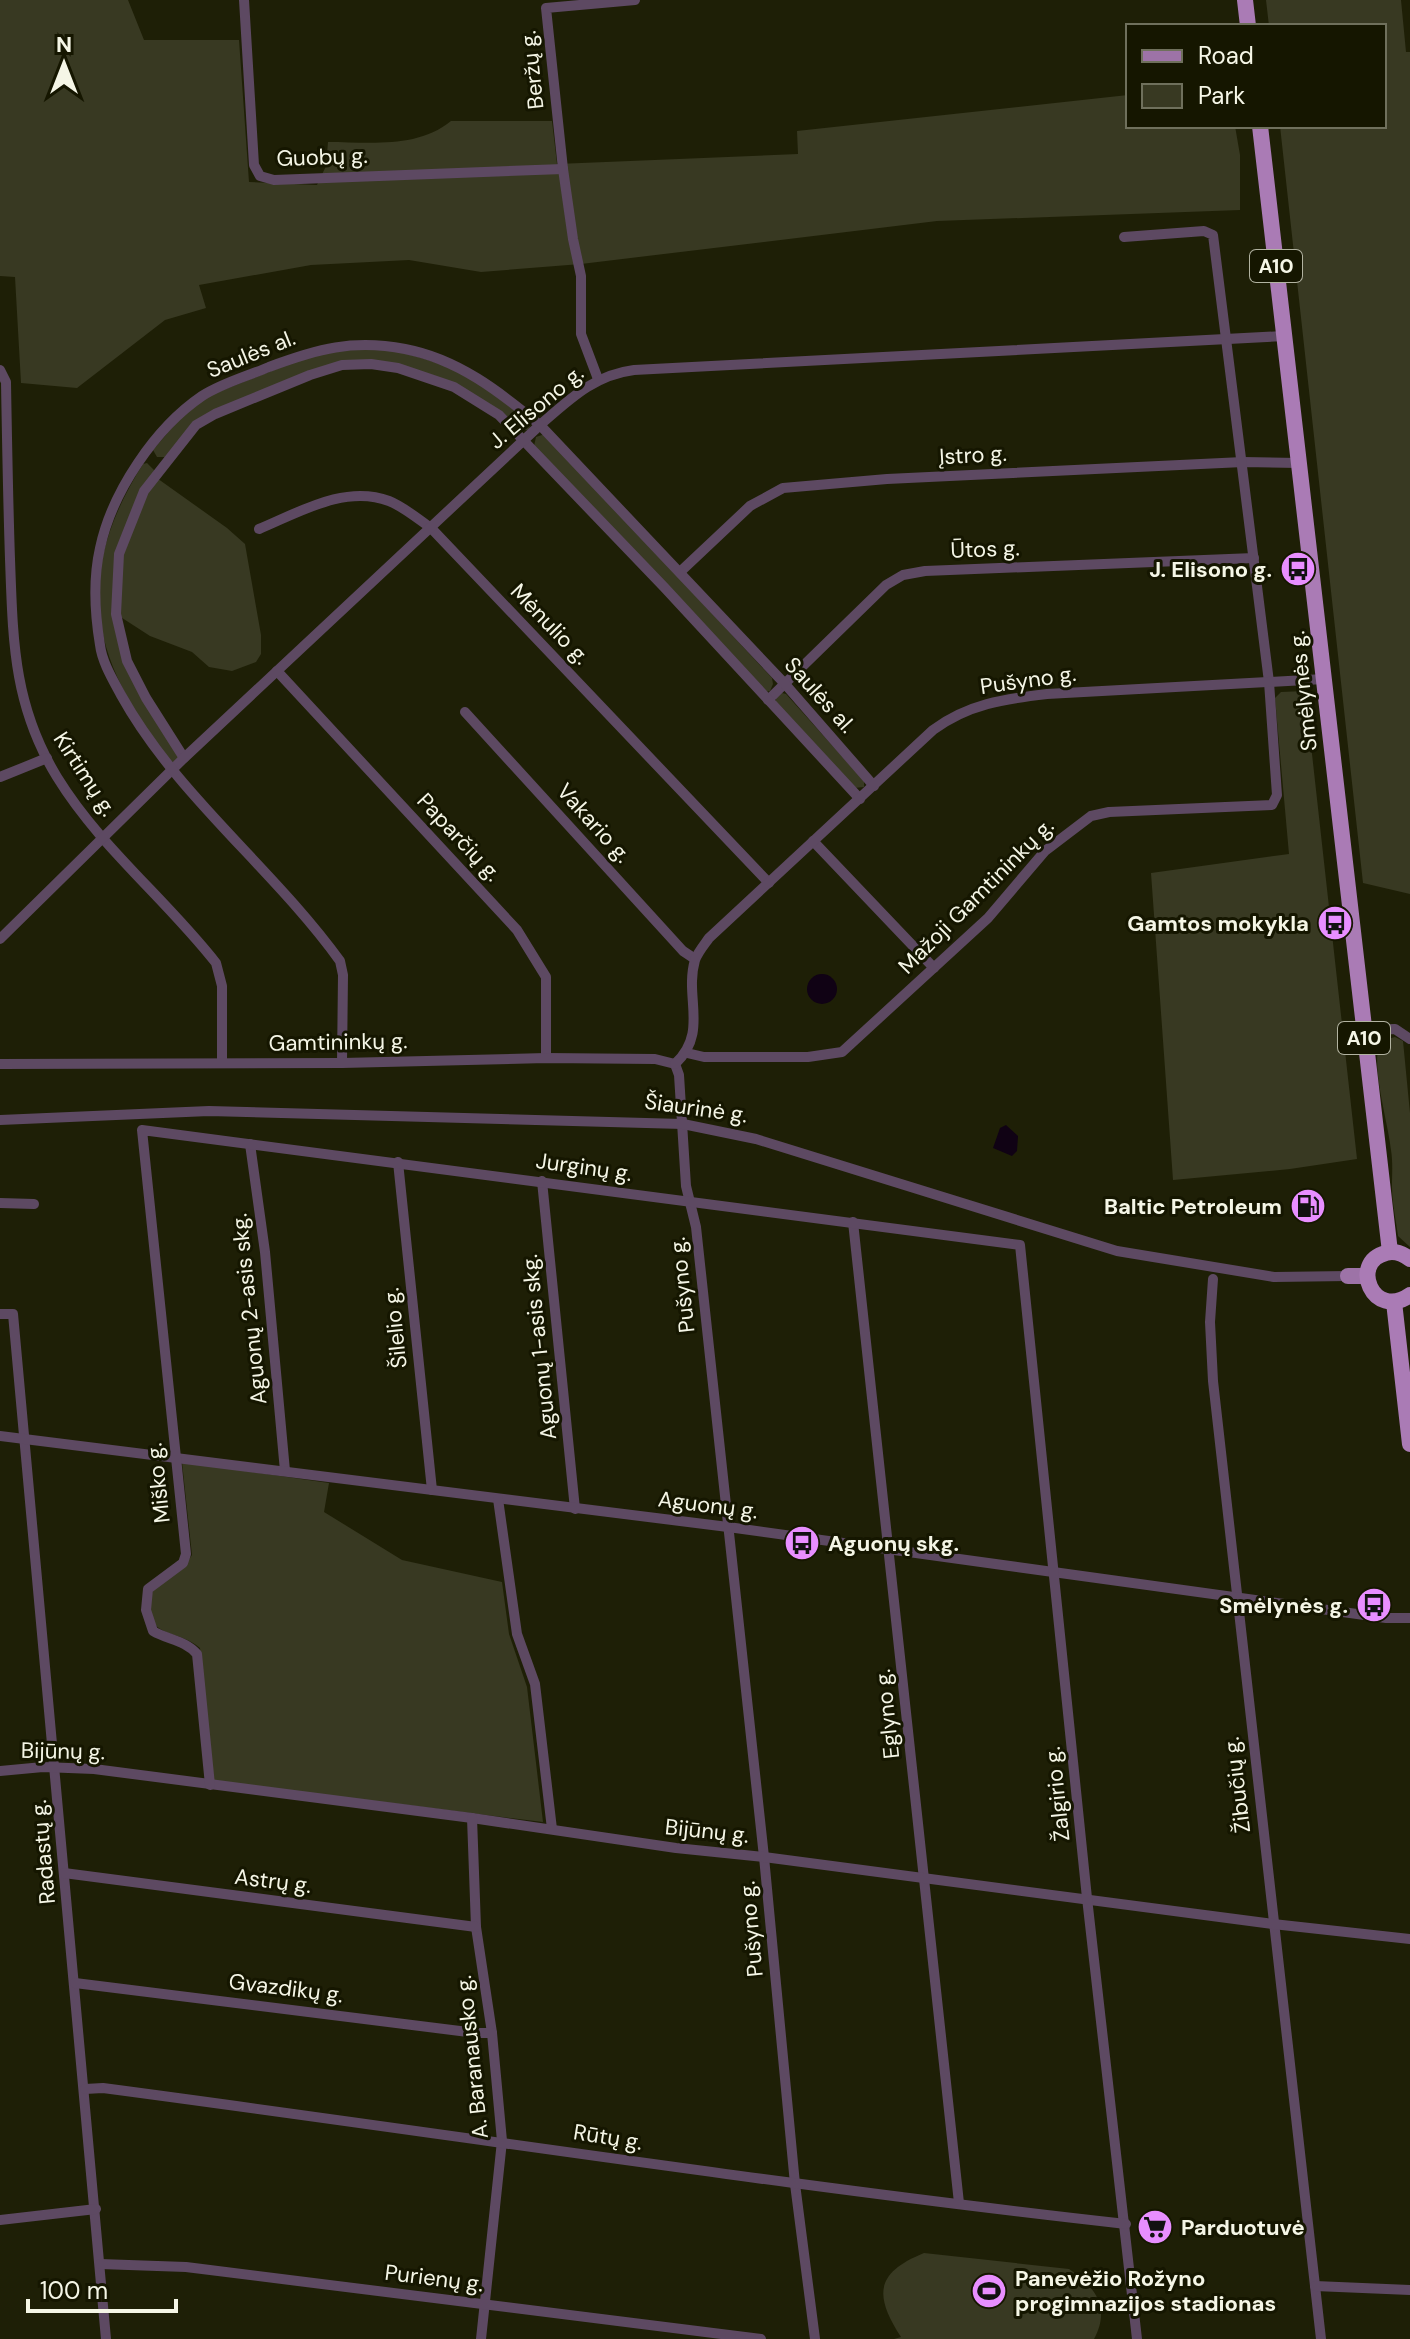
<svg xmlns="http://www.w3.org/2000/svg" width="1410" height="2339" font-family="'DM Sans',sans-serif">
  <rect width="100%" height="100%" fill="#1e1f06"/>
  <!-- green -->
  <g fill="#383922">
    <path d="M0,0H128L144,40H239L249,182L317,185L326,166L328,142C368,142 417,149 451,121H552L557,164L798,154L797,131L1128,95V126H1235L1240,155V210L937,221L581,264L481,272L409,260L311,265L199,285L206,308L165,320L77,388L21,383L15,277L0,276Z"/>
    <path d="M1266,0H1401L1406,52H1410V894L1363,883L1280,126H1384V26H1269Z"/>
    <path d="M346,346C396,348 444,360 487,388C502,398 516,411 531,423L529,430H521L499,410L454,384L427,374L341,362L197,420L165,457H157L153,450L183,415L206,397L309,356Z"/>
    <path d="M545,434L772,678L773,684L770,691L765,692L534,446L536,437Z"/>
    <path d="M147,463L154,470L153,476L130,519L114,613L125,662L179,758L172,764C92,660 70,581 143,464Z"/>
    <path d="M154,476L227,528L245,544L261,635V654L256,662L232,671L209,667L192,652L150,636L116,614L119,554Z"/>
    <path d="M1305,691L1357,1159L1290,1169L1173,1180L1151,873L1289,854L1275,698L1281,692Z"/>
    <path d="M782,693L786,694L864,781V787L854,788L776,706V698Z"/>
    <path d="M1395,1037L1403,1041L1410,1113V1247L1398,1236C1396,1220 1392,1203 1392,1187C1392,1174 1393,1163 1391,1150C1389,1125 1369,1061 1381,1041Z"/>
    <path d="M182,1462L329,1483L324,1512L402,1560L502,1582L509,1634L527,1687L543,1822L214,1781L200,1648C175,1626 140,1642 153,1589L185,1565L192,1555Z"/>
    <path d="M924,2253L1069,2269C1095,2286 1111,2308 1094,2339H894L901,2337C874,2295 875,2273 924,2253Z"/>
  </g>
  <!-- water -->
  <g fill="#100214">
    <circle cx="822" cy="989" r="15"/>
    <path d="M1006,1125L1018,1136L1017,1151L1012,1156L993,1148L1000,1128Z"/>
  </g>
  <g fill="none" stroke-linecap="round" stroke-linejoin="round">
    <!-- minor -->
    <g stroke="#5d4962" stroke-width="10">
      <path d="M244,0L254,165L260,176L274,180L563,169"/>
      <path d="M0,370L6,382C7,441 8,500 10,559C13,640 13,705 57,777C100,847 166,899 216,963L222,986V1063"/>
      <path d="M598,379L581,334V276L573,239L563,169L546,8L635,0"/>
      <path d="M259,529C298,513 345,484 389,501C404,507 418,519 431,528L769,883"/>
      <path d="M680,572L750,506L783,488L887,479L1243,462L1298,463"/>
      <path d="M277,671L517,930L546,977V1058"/>
      <path d="M768,700L886,585L903,575L925,571L1254,558"/>
      <path d="M465,712L683,951L695,959"/>
      <path d="M184,758L146,698L127,661L116,614L119,554L144,491L196,425L215,414L310,375L342,365L371,364L398,368L454,387L499,415L664,587L860,799"/>
      <path d="M0,777L47,758"/>
      <path d="M813,841L934,968"/>
      <path d="M0,939L184,758L540,425C570,399 594,375 634,370L1284,336"/>
      <path d="M1363,1030L1395,1029L1410,1039"/>
      <path d="M687,1053L704,1057H808L842,1052L988,918L1045,851L1091,816L1109,812L1272,805L1277,795L1269,682L1213,235L1204,231L1124,237"/>
      <path d="M342,1063L343,975L340,961C273,868 177,796 121,695C113,680 102,662 100,645C95,615 93,579 100,548C112,492 155,428 202,396C222,383 248,376 269,367C317,349 353,339 405,349C458,359 500,392 540,425L785,684L874,786"/>
      <path d="M0,1064L342,1063L546,1058L655,1059L675,1064"/>
      <path d="M675,1064L679,1075L686,1186L696,1227L764,1857L795,2184L815,2339"/>
      <path d="M675,1064C709,1032 684,998 695,960C698,952 704,945 709,938L933,730C968,704 1004,699 1047,694L1324,679"/>
      <path d="M0,1120L209,1111L683,1124L756,1139L1117,1251L1274,1277L1348,1276"/>
      <path d="M250,1144L265,1252L285,1471"/>
      <path d="M398,1162L432,1490"/>
      <path d="M542,1181L575,1509"/>
      <path d="M0,1203L34,1204"/>
      <path d="M853,1222L959,2203"/>
      <path d="M1213,1279L1210,1322L1213,1381L1321,2339"/>
      <path d="M0,1314H13L106,2339"/>
      <path d="M0,1436L728,1527L1386,1618H1410"/>
      <path d="M498,1499L517,1634L535,1684L552,1829"/>
      <path d="M0,1771L43,1767L94,1769L472,1818L676,1848L764,1857L1273,1924L1410,1939"/>
      <path d="M210,1785L197,1654C185,1640 168,1640 153,1631L146,1610L148,1589L183,1563L186,1554L142,1130L1020,1245L1087,1898L1137,2339"/>
      <path d="M472,1818L476,1927L492,2033L502,2141L481,2339"/>
      <path d="M64,1873L476,1927"/>
      <path d="M75,1983L476,2033H492"/>
      <path d="M85,2089L103,2088C444,2133 784,2186 1126,2224"/>
      <path d="M0,2220L96,2209"/>
      <path d="M100,2264L186,2267L761,2339"/>
      <path d="M1315,2286L1410,2290"/>
    </g>
    <!-- primary -->
    <path stroke="#9d73a7" stroke-width="16" d="M1348,1276H1367"/>
    <!-- trunk -->
    <g stroke="#aa7bb5" stroke-width="16">
      <path d="M1245,0L1248,26"/>
      <path d="M1260,126L1390,1252"/>
      <path d="M1410,1259C1403,1254 1395,1250 1386,1253C1349,1262 1373,1321 1410,1295"/>
      <path d="M1394,1302L1410,1444"/>
    </g>
  </g>
  <!-- icons -->
  <defs>
    <symbol id="bus-disc" viewBox="-11 -11 22 22"><circle r="9.5" fill="#e88eff" stroke="#151600"/><path d="M-5-6H5V4H4V6H2V4H-2V6H-4V4H-5ZM-3.5-4V0h7V-4ZM-3.5 1.2v1.5H-2V1.2ZM2 1.2v1.5H3.5V1.2Z" fill="#111"/></symbol>
    <symbol id="fuel-disc" viewBox="-11 -11 22 22"><circle r="9.5" fill="#e88eff" stroke="#151600"/><path d="M-5.5-6h7V0h2V4h1.3V-2.5L3-4.5l.8-.8L6-3V5H2.5V1h-1V6h-7ZM-4.2-4.7v3.2H.2V-4.7Z" fill="#111"/></symbol>
    <symbol id="supermarket-disc" viewBox="-11 -11 22 22"><circle r="9.5" fill="#e88eff" stroke="#151600"/><path d="M-6-5.5h2.5l.6 2H6L4.5 2H-2.5L-4.4-4H-6ZM-1.5 3.2a1.3 1.3 0 1 0 .1 0ZM3 3.2a1.3 1.3 0 1 0 .1 0Z" fill="#111"/></symbol>
    <symbol id="stadium-disc" viewBox="-11 -11 22 22"><circle r="9.5" fill="#e88eff" stroke="#151600"/><path d="M0-5a6.5 5 0 1 0 0 10a6.5 5 0 1 0 0-10ZM-3.5-1.8h7v3.6h-7Z" fill="#111"/></symbol>
  </defs>
  <g fill-rule="evenodd">
    <use href="#bus-disc" x="1278" y="549" width="40" height="40"/>
    <use href="#bus-disc" x="1315" y="903" width="40" height="40"/>
    <use href="#fuel-disc" x="1288" y="1186" width="40" height="40"/>
    <use href="#bus-disc" x="782" y="1523" width="40" height="40"/>
    <use href="#bus-disc" x="1354" y="1585" width="40" height="40"/>
    <use href="#supermarket-disc" x="1135" y="2207" width="40" height="40"/>
    <use href="#stadium-disc" x="969" y="2271" width="40" height="40"/>
  </g>
  <g text-anchor="middle" dominant-baseline="central" stroke-width="6" stroke-linejoin="round" paint-order="stroke">
    <!-- shield labels -->
    <g fill="#151600" stroke="#b2b3a1" stroke-width="2">
      <rect x="1250" y="250" width="52" height="32" rx="6"/>
      <rect x="1338" y="1022" width="52" height="32" rx="6"/>
    </g>
    <g font-size="20" font-weight="bold" fill="#f5f6e6">
      <text x="1276" y="266">A10</text>
      <text x="1364" y="1038">A10</text>
    </g>
    <!-- street labels -->
    <g font-size="22" fill="#f5f6e6" stroke="#151600">
      <text transform="translate(532 70) rotate(-96)">Beržų g.</text>
      <text transform="translate(322 157) rotate(-2)">Guobų g.</text>
      <text transform="translate(251 354) rotate(-22)">Saulės al.</text>
      <text transform="translate(536 407) rotate(-40)">J. Elisono g.</text>
      <text transform="translate(973 455) rotate(-3)">Įstro g.</text>
      <text transform="translate(985 549) rotate(-2)">Ūtos g.</text>
      <text transform="translate(550 624) rotate(46)">Mėnulio g.</text>
      <text transform="translate(1028 680) rotate(-8)">Pušyno g.</text>
      <text transform="translate(1303 691) rotate(-96)">Smėlynės g.</text>
      <text transform="translate(820 695) rotate(48)">Saulės al.</text>
      <text transform="translate(85 774) rotate(57)">Kirtimų g.</text>
      <text transform="translate(594 823) rotate(48)">Vakario g.</text>
      <text transform="translate(459 837) rotate(47)">Paparčių g.</text>
      <text transform="translate(976 896) rotate(-45)">Mažoji Gamtininkų g.</text>
      <text transform="translate(338 1042) rotate(-1)">Gamtininkų g.</text>
      <text transform="translate(696 1108) rotate(8)">Šiaurinė g.</text>
      <text transform="translate(584 1167) rotate(8)">Jurginų g.</text>
      <text transform="translate(682 1285) rotate(-96)">Pušyno g.</text>
      <text transform="translate(249 1309) rotate(-96)">Aguonų 2-asis skg.</text>
      <text transform="translate(395 1328) rotate(-96)">Šilelio g.</text>
      <text transform="translate(539 1347) rotate(-96)">Aguonų 1-asis skg.</text>
      <text transform="translate(158 1483) rotate(-96)">Miško g.</text>
      <text transform="translate(708 1505) rotate(7)">Aguonų g.</text>
      <text transform="translate(887 1714) rotate(-96)">Eglyno g.</text>
      <text transform="translate(63 1751) rotate(1)">Bijūnų g.</text>
      <text transform="translate(1237 1785) rotate(-97)">Žibučių g.</text>
      <text transform="translate(1057 1794) rotate(-96)">Žalgirio g.</text>
      <text transform="translate(707 1831) rotate(6)">Bijūnų g.</text>
      <text transform="translate(43 1852) rotate(-95)">Radastų g.</text>
      <text transform="translate(273 1881) rotate(7)">Astrų g.</text>
      <text transform="translate(751 1929) rotate(-95)">Pušyno g.</text>
      <text transform="translate(286 1988) rotate(7)">Gvazdikų g.</text>
      <text transform="translate(472 2057) rotate(-96)">A. Baranausko g.</text>
      <text transform="translate(608 2137) rotate(9)">Rūtų g.</text>
      <text transform="translate(434 2278) rotate(7)">Purienų g.</text>
    </g>
    <!-- poi labels -->
    <g font-size="22" font-weight="bold" fill="#f5f6e6" stroke="#151600" text-anchor="end">
      <text x="1272" y="569">J. Elisono g.</text>
      <text x="1309" y="923">Gamtos mokykla</text>
      <text x="1282" y="1206">Baltic Petroleum</text>
      <text x="828" y="1543" text-anchor="start">Aguonų skg.</text>
      <text x="1348" y="1605">Smėlynės g.</text>
      <text x="1181" y="2227" text-anchor="start">Parduotuvė</text>
      <text x="1015" y="2278" text-anchor="start">Panevėžio Rožyno<tspan x="1015" dy="25">progimnazijos stadionas</tspan></text>
    </g>
  </g>
  <!-- legend -->
  <rect x="1126" y="24" width="260" height="104" fill="#151600" stroke="#6f705c" stroke-width="2"/>
  <rect x="1142" y="50" width="40" height="12" fill="#9d73a7" stroke="#6f705c" stroke-width="2"/>
  <text x="1198" y="64" font-size="24" fill="#f5f6e6">Road</text>
  <rect x="1142" y="84" width="40" height="24" fill="#383922" stroke="#6f705c" stroke-width="2"/>
  <text x="1198" y="104" font-size="24" fill="#f5f6e6">Park</text>
  <!-- north arrow -->
  <g transform="translate(64 64)" stroke="#151600" stroke-width="6" paint-order="stroke">
  <path d="M0-6L14 30L0 20L-14 30Z" fill="#f5f6e6"/>
  <text y="-12" font-size="22" font-weight="bold" text-anchor="middle" fill="#f5f6e6">N</text>
  </g>
  <!-- scale -->
  <path d="M28 2299v12h148v-12" fill="none" stroke="#f5f6e6" stroke-width="4"/>
  <text x="40" y="2299" font-size="24" fill="#f5f6e6" stroke="#151600" stroke-width="6" paint-order="stroke">100 m</text>
</svg>
